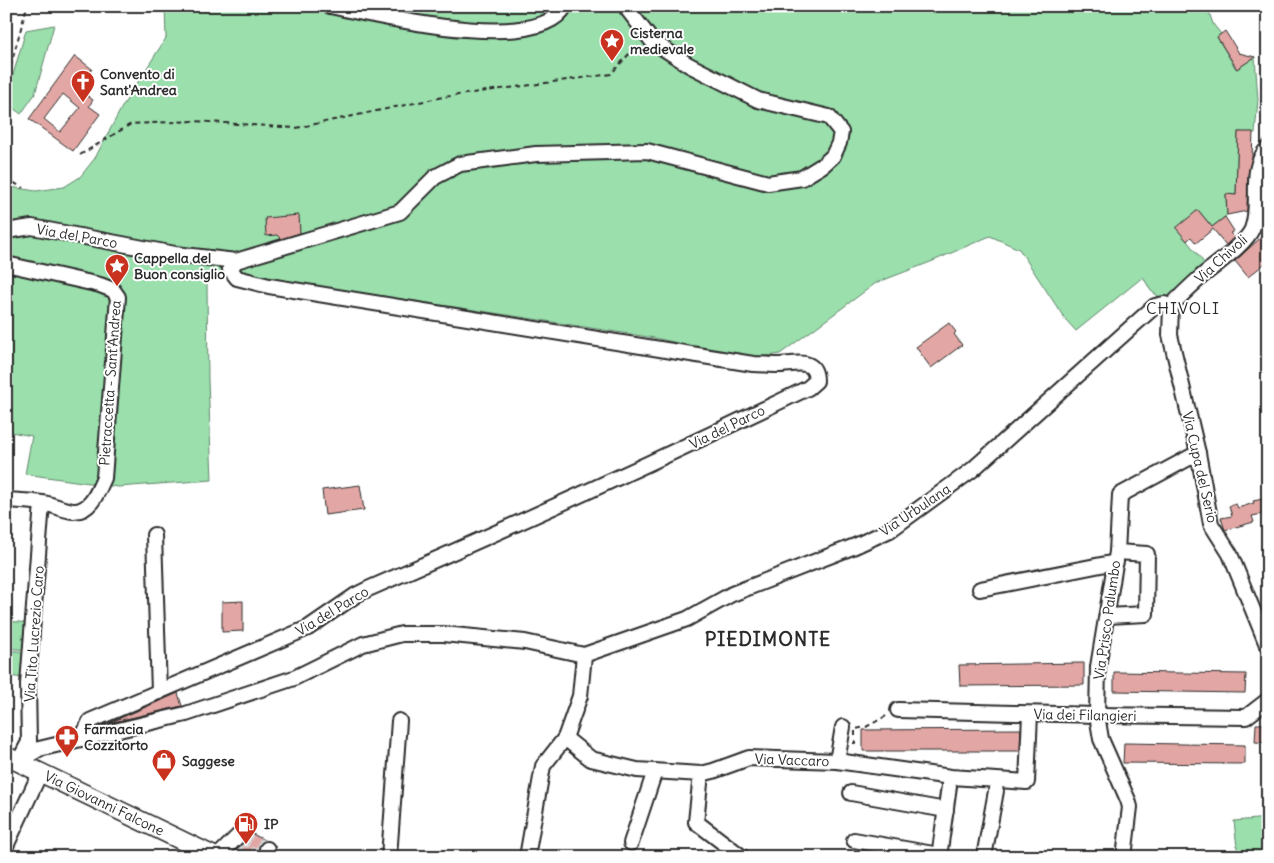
<svg xmlns="http://www.w3.org/2000/svg" width="1274" height="863" font-family="Delius,sans-serif">
  <rect width="100%" height="100%" fill="#fff"/>
  <filter id="ink" filterUnits="userSpaceOnUse"><feTurbulence type="fractalNoise" baseFrequency=".02" numOctaves="2"/><feDisplacementMap in="SourceGraphic" scale="10" xChannelSelector="R" yChannelSelector="G"/><feConvolveMatrix kernelMatrix="1 2 1 2 8 2 1 2 1" color-interpolation-filters="sRGB"/></filter>
  <g filter="url(#ink)">
    <!-- green -->
    <g fill="#9adfac" stroke="#62856c">
      <path d="M165,6H1207L1213,24L1221,34L1217,37L1236,69L1255,57L1258,100L1255,133L1238,132L1236,195H1226L1227,215L1212,227L1198,210L1177,228L1205,264L1169,296L1161,298L1151,291L1143,277L1076,331L1065,319L1019,249L990,236L933,261L876,283L780,354C738,363 684,342 642,336C509,315 376,295 242,275L220,273L207,283L208,380L212,480L118,487L25,474L32,436L6,431V192L10,187L36,191L64,187L80,177L95,158L122,107L166,38Z"/>
      <path d="M54,25L35,94L21,114L6,103V99L26,30Z"/>
      <path d="M6,621L30,623L28,650L6,648Z"/>
      <path d="M6,650L28,652L26,678L6,676Z"/>
      <path d="M1268,818V857H1238L1234,821Z"/>
    </g>
    <!-- building -->
    <g fill="#e2a7a4" stroke="#2b2b2b" fill-rule="evenodd">
      <path d="M1225,31L1239,53L1255,57L1237,69L1217,37Z"/>
      <path d="M75,56L92,69L77,88L93,100L89,106L100,114L73,151L29,119ZM63,94L80,108L60,132L44,119Z"/>
      <path d="M1238,132H1253L1252,158L1248,176L1247,211L1227,215L1226,194L1236,195Z"/>
      <path d="M1198,210L1212,227L1225,217L1234,231L1230,233L1234,237L1226,245L1213,229L1196,243L1191,237L1187,241L1176,228Z"/>
      <path d="M299,215L300,233L281,239L277,235L266,236L265,218Z"/>
      <path d="M1268,231V261L1248,277L1235,261Z"/>
      <path d="M949,323L956,332L954,334L962,345L931,368L916,347Z"/>
      <path d="M360,485L364,510L325,515L322,490Z"/>
      <path d="M1268,498V513L1252,516L1254,522L1225,530L1221,518L1232,516L1229,506L1236,504L1238,508L1254,503L1253,501Z"/>
      <path d="M243,601V631L222,632V602Z"/>
      <path d="M1084,663V685L960,686L959,665Z"/>
      <path d="M1114,672L1246,674L1245,693L1114,691Z"/>
      <path d="M178,693L182,706L109,723Z"/>
      <path d="M1256,724H1268V743L1255,742Z"/>
      <path d="M1021,729L1020,751H863V730Z"/>
      <path d="M1124,743L1245,745V764L1123,763Z"/>
      <path d="M245,830L266,841L260,844L257,857H243L234,852L246,839Z"/>
    </g>
    <g fill="none" stroke-linecap="round" stroke-linejoin="round">
      <!-- minor-tunnel -->
      <g stroke="#d5d5d5" stroke-width="14" stroke-dasharray="14 7" stroke-linecap="butt">
        <path d="M238,836L267,849"/>
        <path d="M230,844L258,857"/>
      </g>
      <defs>
        <g id="minor">
          <path d="M330,6C375,15 539,56 565,6"/>
          <path d="M6,231L32,227L175,254L236,261"/>
          <path d="M6,264L100,285L113,290L118,297L104,478C98,491 91,512 73,511C63,510 52,504 42,503C30,501 18,501 6,500"/>
          <path d="M1171,306L1170,335L1198,453L1211,524L1230,554L1268,647"/>
          <path d="M1171,306C1181,295 1191,286 1202,276C1215,265 1246,244 1252,229C1262,204 1247,169 1268,148"/>
          <path d="M154,535L159,692"/>
          <path d="M980,589L1116,562"/>
          <path d="M1107,616L1146,614L1147,554L1117,552"/>
          <path d="M584,655L687,619L732,594L855,546L890,530L972,470L1155,306L1164,304L1171,306"/>
          <path d="M898,710L1097,715L1246,717L1268,700"/>
          <path d="M82,738L90,721L308,628L356,595L368,589C516,525 663,458 808,388L816,381C816,356 794,365 778,365C770,365 762,364 753,364L269,286L237,278L230,269L236,261L400,212L435,177L460,164L536,154L647,151L768,183L802,178L823,165L833,156L839,143L841,132L829,117L758,100L689,65L652,41L625,6"/>
          <path d="M565,738L591,759L637,770L701,774L696,822L742,857"/>
          <path d="M20,759L29,742L28,684L42,503"/>
          <path d="M837,761L951,777L1027,782L1030,714"/>
          <path d="M18,762L39,749L186,714L294,678L363,644L402,634H443L525,642L584,655"/>
          <path d="M701,774L713,771L749,758L837,761L843,727"/>
          <path d="M851,793L946,810"/>
          <path d="M854,840L939,855"/>
          <path d="M631,843L655,771"/>
          <path d="M6,846L40,773"/>
          <path d="M217,857L238,836"/>
          <path d="M266,857L267,849"/>
          <path d="M389,857L399,721"/>
          <path d="M527,857L543,766L565,738L580,696L584,655"/>
          <path d="M939,857L949,786"/>
          <path d="M984,857L996,791"/>
          <path d="M1124,857L1130,807L1128,800L1101,739L1097,715L1098,667L1117,552L1120,495L1198,453"/>
        </g>
        <g id="major">
          <path id="s1" d="M6,756L216,857"/>
        </g>
      </defs>
      <!-- minor casing -->
      <use href="#minor" stroke="#2b2b2b" stroke-width="18"/>
      <!-- major casing -->
      <use href="#major" stroke="#2b2b2b" stroke-width="21"/>
      <!-- path -->
      <g stroke="#2b2b2b" stroke-width="2" stroke-dasharray="5 4" stroke-linecap="butt">
        <path d="M6,83L27,6"/>
        <path d="M80,155L131,124L195,121L296,128L443,97L611,74L638,44"/>
        <path d="M6,178L23,188"/>
        <path d="M853,743H855V729L866,727L888,715"/>
      </g>
      <!-- minor -->
      <use href="#minor" stroke="#fff" stroke-width="14"/>
      <!-- major -->
      <use href="#major" stroke="#fff" stroke-width="18"/>
    </g>
  </g>
  <!-- icons -->
  <defs>
    <symbol id="sight-pin" viewBox="-11 -11 22 30"><path d="M0 17L-7.5 6A9.5 9.5 0 1 1 7.5 6Z" fill="#c8321e" stroke="#fff"/><path d="M0-6L1.8-2.2L6-1.7L2.9 1.2L3.7 5.4L0 3.3L-3.7 5.4L-2.9 1.2L-6-1.7L-1.8-2.2Z" fill="#fff"/></symbol>
    <symbol id="church-pin" viewBox="-11 -11 22 30"><path d="M0 17L-7.5 6A9.5 9.5 0 1 1 7.5 6Z" fill="#c8321e" stroke="#fff"/><path d="M-1.2-6h2.4v3.5h3.3v2.4h-3.3V6h-2.4V-.1h-3.3v-2.4h3.3Z" fill="#fff"/></symbol>
    <symbol id="pharmacy-pin" viewBox="-11 -11 22 30"><path d="M0 17L-7.5 6A9.5 9.5 0 1 1 7.5 6Z" fill="#c8321e" stroke="#fff"/><path d="M-2-6h4v4h4v4h-4v4h-4v-4h-4v-4h4Z" fill="#fff"/></symbol>
    <symbol id="shop-pin" viewBox="-11 -11 22 30"><path d="M0 17L-7.5 6A9.5 9.5 0 1 1 7.5 6Z" fill="#c8321e" stroke="#fff"/><path d="M-5-2.5h2.3a2.7 3.5 0 0 1 5.4 0H5L5.5 6h-11ZM-1.5-2.5h3a1.5 2.3 0 0 0-3 0Z" fill="#fff"/></symbol>
    <symbol id="fuel-pin" viewBox="-11 -11 22 30"><path d="M0 17L-7.5 6A9.5 9.5 0 1 1 7.5 6Z" fill="#c8321e" stroke="#fff"/><path d="M-5.5-6h7V0h2V4h1.3V-2.5L3-4.5l.8-.8L6-3V5H2.5V1h-1V6h-7ZM-4.2-4.7v3.2H.2V-4.7Z" fill="#fff"/></symbol>
  </defs>
  <g fill-rule="evenodd">
    <use href="#sight-pin" x="598" y="27" width="28" height="38"/>
    <use href="#church-pin" x="69" y="68" width="28" height="38"/>
    <use href="#sight-pin" x="103" y="252" width="28" height="38"/>
    <use href="#pharmacy-pin" x="53" y="723" width="28" height="38"/>
    <use href="#shop-pin" x="150" y="747" width="28" height="38"/>
    <use href="#fuel-pin" x="232" y="810" width="28" height="38"/>
  </g>
  <g text-anchor="middle" dominant-baseline="central" stroke-width="4" stroke-linejoin="round" paint-order="stroke">
    <!-- poi labels -->
    <g font-size="14" font-weight="bold" fill="#2b2b2b" stroke="#fff" text-anchor="start">
      <text x="630" y="33">Cisterna<tspan x="630" dy="16">medievale</tspan></text>
      <text x="100" y="74">Convento di<tspan x="100" dy="16">Sant'Andrea</tspan></text>
      <text x="134" y="258">Cappella del<tspan x="134" dy="16">Buon consiglio</tspan></text>
      <text x="84" y="729">Farmacia<tspan x="84" dy="16">Cozzitorto</tspan></text>
      <text x="182" y="761">Saggese</text>
      <text x="264" y="824">IP</text>
    </g>
    <!-- street labels -->
    <g font-size="14" fill="#2b2b2b" stroke="#fff">
      <text transform="translate(77 236) rotate(10)">Via del Parco</text>
      <text transform="translate(1221 259) rotate(-42)">Via Chivoli</text>
      <text transform="translate(110 383) rotate(-86)">Pietraccetta - Sant'Andrea</text>
      <text transform="translate(727 427) rotate(-26)">Via del Parco</text>
      <text transform="translate(1200 467) rotate(77)">Via Cupa del Serio</text>
      <text transform="translate(915 510) rotate(-34)">Via Urbulana</text>
      <text transform="translate(332 611) rotate(-31)">Via del Parco</text>
      <text transform="translate(1107 620) rotate(-82)">Via Prisco Palumbo</text>
      <text transform="translate(34 634) rotate(-86)">Via Tito Lucrezio Caro</text>
      <text transform="translate(1085 715) rotate(1)">Via dei Filangieri</text>
      <text transform="translate(792 760) rotate(2)">Via Vaccaro</text>
      <text stroke="none"><textPath href="#s1" startOffset="109">Via Giovanni Falcone</textPath></text>
    </g>
    <!-- quarter labels -->
    <g font-size="16" letter-spacing="1" fill="#2b2b2b" stroke="#fff">
      <text x="1183" y="308">CHIVOLI</text>
    </g>
    <!-- district labels -->
    <g font-size="19" font-weight="bold" letter-spacing="1" fill="#2b2b2b" stroke="#fff">
      <text x="768" y="639">PIEDIMONTE</text>
    </g>
  </g>
  <!-- margin -->
  <rect width="1274" height="863" fill="none" stroke="#fff" stroke-width="25"/>
  <rect x="12" y="12" width="1249" height="838" fill="none" stroke="#2b2b2b" stroke-width="2" filter="url(#ink)"/>
</svg>
